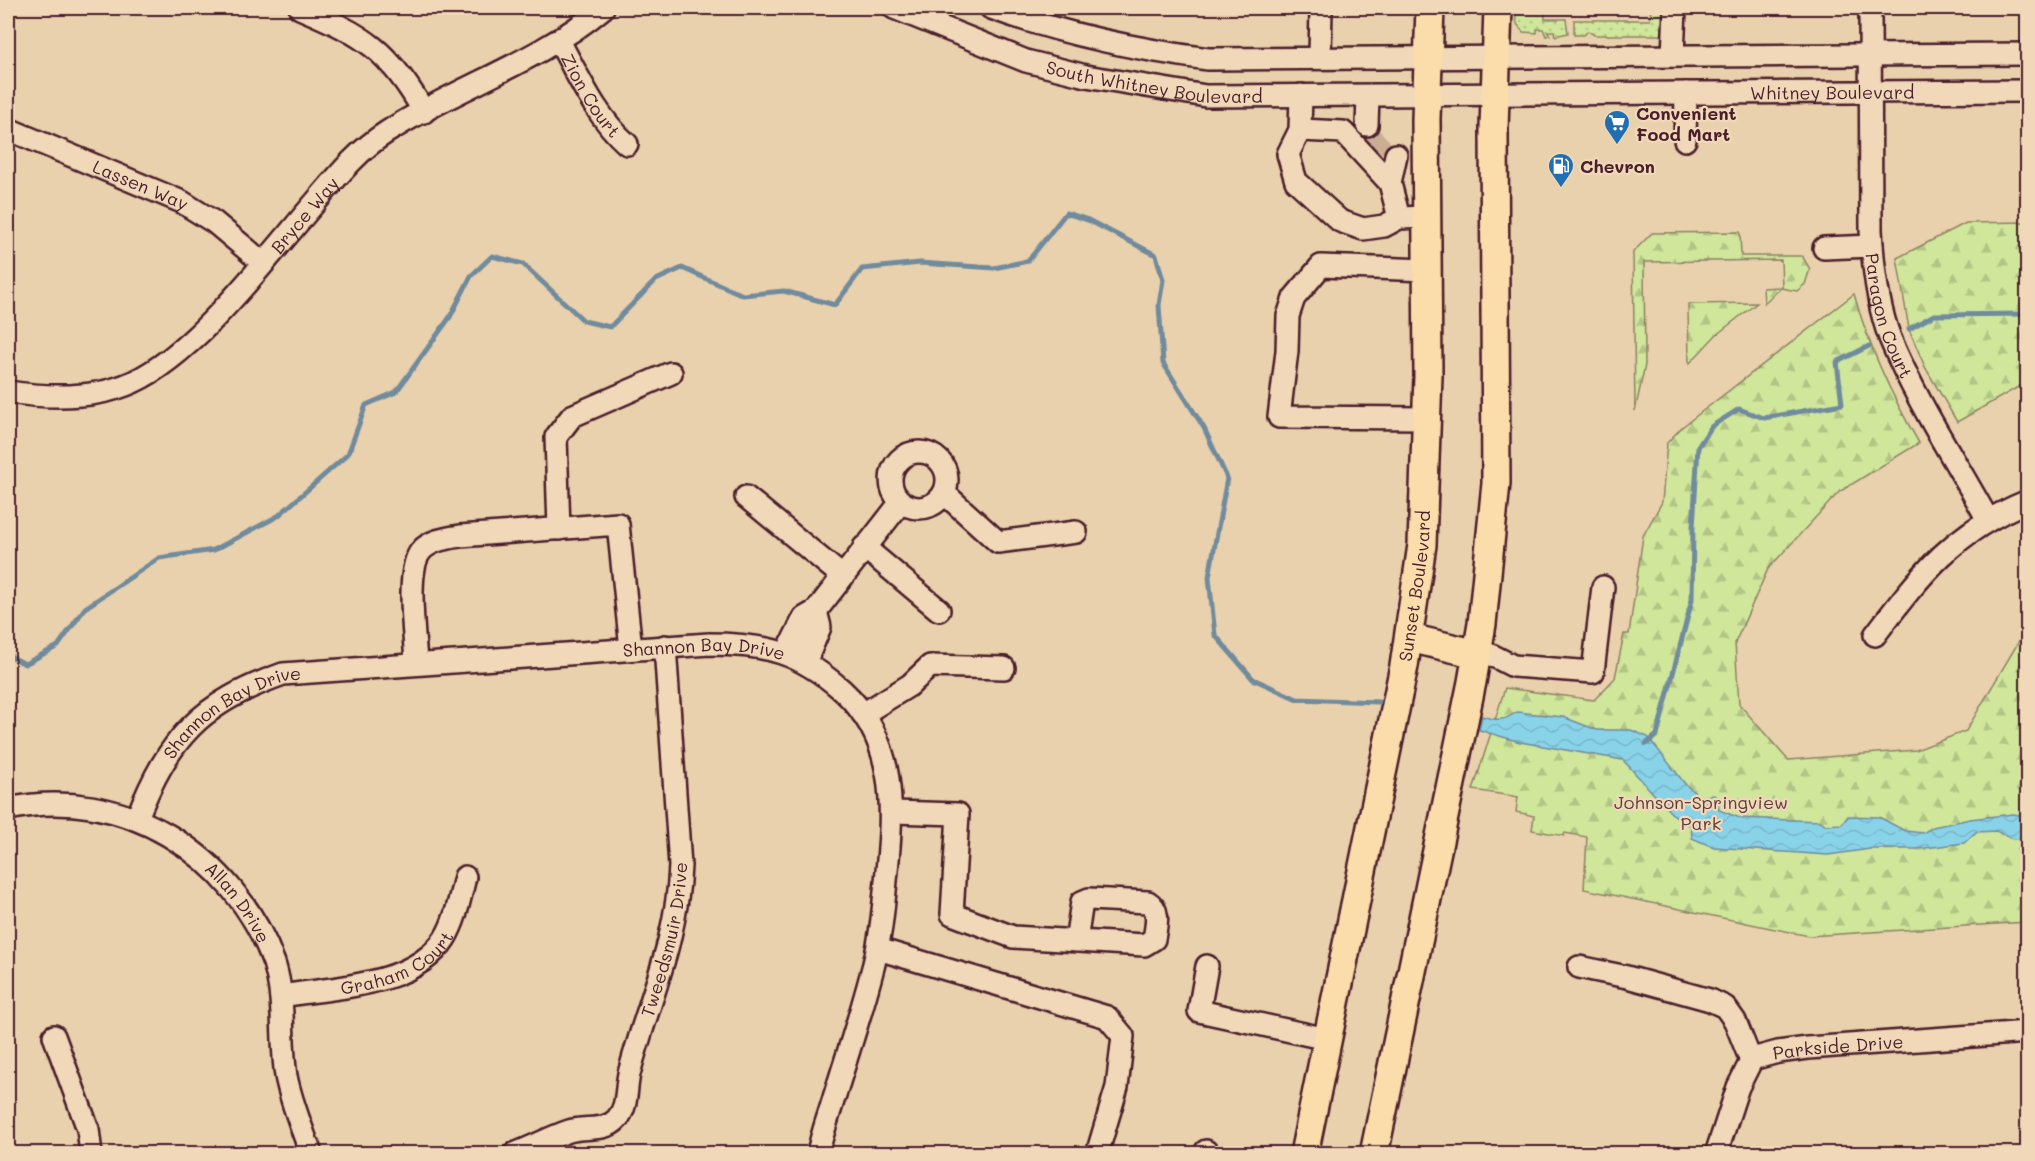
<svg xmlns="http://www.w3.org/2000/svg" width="2035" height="1161" font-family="Mali,sans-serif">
  <defs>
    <pattern id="green-dots" width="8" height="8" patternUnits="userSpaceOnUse" patternTransform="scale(1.5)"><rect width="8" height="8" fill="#cfe69b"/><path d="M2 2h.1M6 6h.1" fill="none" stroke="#b3c586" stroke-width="1.8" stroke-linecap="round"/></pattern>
    <pattern id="forest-firs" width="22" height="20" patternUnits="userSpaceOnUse" patternTransform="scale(1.5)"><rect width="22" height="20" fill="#cfe69b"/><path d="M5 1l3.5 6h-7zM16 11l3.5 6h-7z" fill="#b3c586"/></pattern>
    <pattern id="water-waves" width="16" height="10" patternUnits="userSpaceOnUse" patternTransform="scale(1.5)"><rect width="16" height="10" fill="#89d3e9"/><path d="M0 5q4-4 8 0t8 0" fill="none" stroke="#78b5c8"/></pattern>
  </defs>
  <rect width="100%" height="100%" fill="#ead1ad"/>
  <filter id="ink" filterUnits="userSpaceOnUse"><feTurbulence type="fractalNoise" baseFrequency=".0167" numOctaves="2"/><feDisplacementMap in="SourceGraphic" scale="12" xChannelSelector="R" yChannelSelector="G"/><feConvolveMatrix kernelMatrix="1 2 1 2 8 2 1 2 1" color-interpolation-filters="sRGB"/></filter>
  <g filter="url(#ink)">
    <!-- green -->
    <g fill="url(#green-dots)" stroke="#8c8263" stroke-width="1.5">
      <path d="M1520,8H1544L1545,19H1566L1568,33L1555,36L1554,31H1547L1550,35L1546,36L1543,29H1537V33L1523,32L1517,24L1515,13H1519Z"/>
      <path d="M1651,8H1658L1665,13L1664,35H1594L1588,31L1584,35H1574V20H1650Z"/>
    </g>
    <!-- forest -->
    <g fill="url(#forest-firs)" stroke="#8c8263" stroke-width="1.5">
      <path d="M2027,222V382L1957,422L1925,367L1909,329L1897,258L1966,223Z"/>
      <path d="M1740,232L1741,256H1802L1810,269L1805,284L1797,291L1781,288L1764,303L1763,288L1782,287L1781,260L1644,262L1645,365L1635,411L1633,252L1652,233Z"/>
      <path d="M1854,294C1869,348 1891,395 1919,443L1839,492L1768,569L1735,643L1739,704L1788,760L1916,750L1966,731L2019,641L2027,637V922L1809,936L1584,889L1587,837L1565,833L1564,836L1532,830L1534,816L1516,812L1518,797L1473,790L1505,688L1594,700L1615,678L1624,634H1629L1643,536L1662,502L1667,443L1682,427Z"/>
      <path d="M1757,303L1716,335L1689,364L1688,304Z"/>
    </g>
    <!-- water -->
    <path fill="url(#water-waves)" stroke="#708b9d" stroke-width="1.5" d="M1517,712L1563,717L1597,730H1631L1648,737L1686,785L1700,797L1714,795L1718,800L1719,810L1740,818L1821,821L1826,825L1842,824L1848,816L1879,817L1905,831L1923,833L1933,827L1970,819L2013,814L2027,816V838L2013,839L1996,831L1976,832L1964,843L1918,849H1870L1828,855L1713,847L1692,838L1691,826L1671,813L1623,760L1520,742L1479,730L1482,716C1497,721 1504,721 1517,712Z"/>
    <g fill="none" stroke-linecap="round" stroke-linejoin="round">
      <!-- stream -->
      <g stroke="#708b9d" stroke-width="5">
        <path d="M1909,329L1934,315L2028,314"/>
        <path d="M8,655L25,664L58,646L85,608L159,558L214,550L278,516L348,454L366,405L396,392L450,317L471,276L492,256L523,264L584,321L610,327L656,280L682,268L743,295L784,291L835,305L862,269L920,263L994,268L1028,261L1066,213L1088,220L1156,255L1163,280L1159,305L1163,363L1204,428L1227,478L1209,577L1215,635L1253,679L1297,699L1379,702"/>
        <path d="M1646,744L1657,735L1692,600L1693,527L1698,447L1712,426L1739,409L1764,418L1842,404L1837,362L1869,346"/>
      </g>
      <!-- minor-tunnel -->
      <path stroke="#caad93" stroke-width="21" stroke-dasharray="21 10" stroke-linecap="butt" d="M1370,136L1386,153"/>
      <defs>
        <g id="minor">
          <path d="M300,8C364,35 389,50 424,112"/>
          <path id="s1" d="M894,8L1026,61L1086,76L1206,96L2028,91"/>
          <path d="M991,8C1062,34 1133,49 1208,59L2028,54"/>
          <path id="s2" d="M1870,8L1871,230C1873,266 1877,304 1890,338C1916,401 1955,460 1988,520"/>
          <path id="s3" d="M559,41C579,77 596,117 627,144"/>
          <path d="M1673,56L1675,8"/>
          <path d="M1320,58L1321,8"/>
          <path d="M1301,95L1300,130L1288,154L1296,181L1340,221L1363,229L1384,226L1399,218L1427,217"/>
          <path d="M1367,125L1368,96"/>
          <path id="s4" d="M8,129L182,202L214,222L263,263"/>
          <path d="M1300,130L1343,132L1390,183L1399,218"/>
          <path d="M1685,140L1686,93"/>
          <path d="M1390,183L1396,155"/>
          <path d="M1824,248L1872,246"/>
          <path d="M1427,270L1321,266L1294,298L1288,316L1287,351L1279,417L1427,418"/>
          <path id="s5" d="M8,392C48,398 94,400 133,382C196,353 267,258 313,205C336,178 357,151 387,132C457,87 539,62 603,8"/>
          <circle cx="919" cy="480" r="28"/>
          <path d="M944,493L998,542L1076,532"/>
          <path d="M746,497L842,576"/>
          <path d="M559,529L556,437L572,416L671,373"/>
          <path d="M864,547L939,610"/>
          <path d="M816,611L901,502"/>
          <path d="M1875,635C1922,573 1954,531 2028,501"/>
          <path d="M1478,648L1513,666L1593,672L1603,587"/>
          <path d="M786,654L804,618L816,611L820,627L805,663"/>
          <path d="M416,663C415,637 405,570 421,551C430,540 448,538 460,536L618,524L631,649"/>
          <path d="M863,714L910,685L930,666L1004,668"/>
          <path id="s6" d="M8,809C122,784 235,854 274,963C286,1000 280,1038 286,1076C291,1102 302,1128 311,1154"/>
          <path d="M892,812L958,814L952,914L1013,937L1144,945L1154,939C1156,926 1161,910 1148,902L1089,899L1082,902L1076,941"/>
          <path id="s7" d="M137,818C169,737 201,703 283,674L709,644C766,644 799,652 842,690C899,742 893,811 886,881C883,913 880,944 871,975C860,1017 846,1059 833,1101C828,1118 821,1136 818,1154"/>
          <path d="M878,949L1107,1017L1123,1036L1117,1087L1097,1154"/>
          <path d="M1207,966L1199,1011L1327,1039"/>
          <path d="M1579,967L1627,977L1710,1000L1725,1007L1735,1021L1751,1061"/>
          <path id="s8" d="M281,996C334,987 414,987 445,938C456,920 460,897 465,877"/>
          <path d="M54,1036L88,1129L91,1154"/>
          <path id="s9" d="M514,1154C533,1147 551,1137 569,1131C584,1126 606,1132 617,1119C629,1106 625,1086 630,1070C649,999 677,942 680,866L665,646"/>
          <path d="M1206,1154V1151"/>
          <path id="s10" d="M1716,1154L1738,1087L1752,1059L1778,1052L1808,1048L2028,1032"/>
        </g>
        <g id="major">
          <path d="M1410,638L1477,654"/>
          <path id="s11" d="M1304,1154L1404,666L1422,545L1428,376L1426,119L1430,8"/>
          <path d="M1374,1154L1472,682L1482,624L1496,483L1494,128L1498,8"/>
        </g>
      </defs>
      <!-- minor casing -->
      <use href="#minor" stroke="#4a1f2b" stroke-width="26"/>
      <!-- major casing -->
      <use href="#major" stroke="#4a1f2b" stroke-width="32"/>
      <!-- minor -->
      <use href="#minor" stroke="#f0d8b8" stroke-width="21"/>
      <!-- major -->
      <use href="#major" stroke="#faddab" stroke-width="27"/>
    </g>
  </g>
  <!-- icons -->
  <defs>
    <symbol id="supermarket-pin" viewBox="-11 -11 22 30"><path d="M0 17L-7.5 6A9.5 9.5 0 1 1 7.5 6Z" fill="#1f6fb2" stroke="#f0d8b8"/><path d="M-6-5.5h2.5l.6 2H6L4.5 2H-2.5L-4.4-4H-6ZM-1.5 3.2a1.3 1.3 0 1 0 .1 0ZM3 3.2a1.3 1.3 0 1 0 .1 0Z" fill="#fff"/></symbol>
    <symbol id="fuel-pin" viewBox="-11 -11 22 30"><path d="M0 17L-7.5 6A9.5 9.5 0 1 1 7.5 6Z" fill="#1f6fb2" stroke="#f0d8b8"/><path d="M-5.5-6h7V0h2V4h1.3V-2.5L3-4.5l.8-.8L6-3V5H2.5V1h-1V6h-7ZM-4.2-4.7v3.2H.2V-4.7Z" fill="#fff"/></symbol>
  </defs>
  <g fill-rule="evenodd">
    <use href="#supermarket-pin" x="1602" y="108" width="30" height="40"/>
    <use href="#fuel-pin" x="1546" y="151" width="30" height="40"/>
  </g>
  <g text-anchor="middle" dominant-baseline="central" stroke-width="4.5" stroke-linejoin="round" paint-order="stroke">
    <!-- street labels -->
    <g font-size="18" fill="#4a1f2b" stroke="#f0d8b8">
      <text stroke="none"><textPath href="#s1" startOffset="273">South Whitney Boulevard</textPath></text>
      <text stroke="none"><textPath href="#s1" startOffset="952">Whitney Boulevard</textPath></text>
      <text stroke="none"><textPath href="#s3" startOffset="63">Zion Court</textPath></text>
      <text stroke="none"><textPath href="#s4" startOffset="144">Lassen Way</textPath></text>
      <text stroke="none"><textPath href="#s5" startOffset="368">Bryce Way</textPath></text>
      <text stroke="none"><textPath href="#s2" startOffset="310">Paragon Court</textPath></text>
      <text stroke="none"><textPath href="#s11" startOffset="579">Sunset Boulevard</textPath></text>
      <text stroke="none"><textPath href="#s7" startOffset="636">Shannon Bay Drive</textPath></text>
      <text stroke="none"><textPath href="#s7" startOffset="150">Shannon Bay Drive</textPath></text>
      <text stroke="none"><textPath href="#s6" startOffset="264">Allan Drive</textPath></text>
      <text stroke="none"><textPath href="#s9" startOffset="297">Tweedsmuir Drive</textPath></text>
      <text stroke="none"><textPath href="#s8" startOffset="123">Graham Court</textPath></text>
      <text stroke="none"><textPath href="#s10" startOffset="189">Parkside Drive</textPath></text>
    </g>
    <!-- poi labels -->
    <g font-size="18" font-weight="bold" fill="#4a1f2b" stroke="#f0d8b8" text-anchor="start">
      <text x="1636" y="113">Convenient<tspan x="1636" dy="21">Food Mart</tspan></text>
      <text x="1580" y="166">Chevron</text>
    </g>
    <!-- park labels -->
    <g font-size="18" fill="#5e3d3c" stroke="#f0d8b8">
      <text x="1701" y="802">Johnson-Springview<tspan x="1701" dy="21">Park</tspan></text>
    </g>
  </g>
  <!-- margin -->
  <rect width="2035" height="1161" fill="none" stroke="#f0d8b8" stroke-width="30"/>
  <rect x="15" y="15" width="2005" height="1131" fill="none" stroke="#4a1f2b" stroke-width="2" filter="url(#ink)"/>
</svg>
